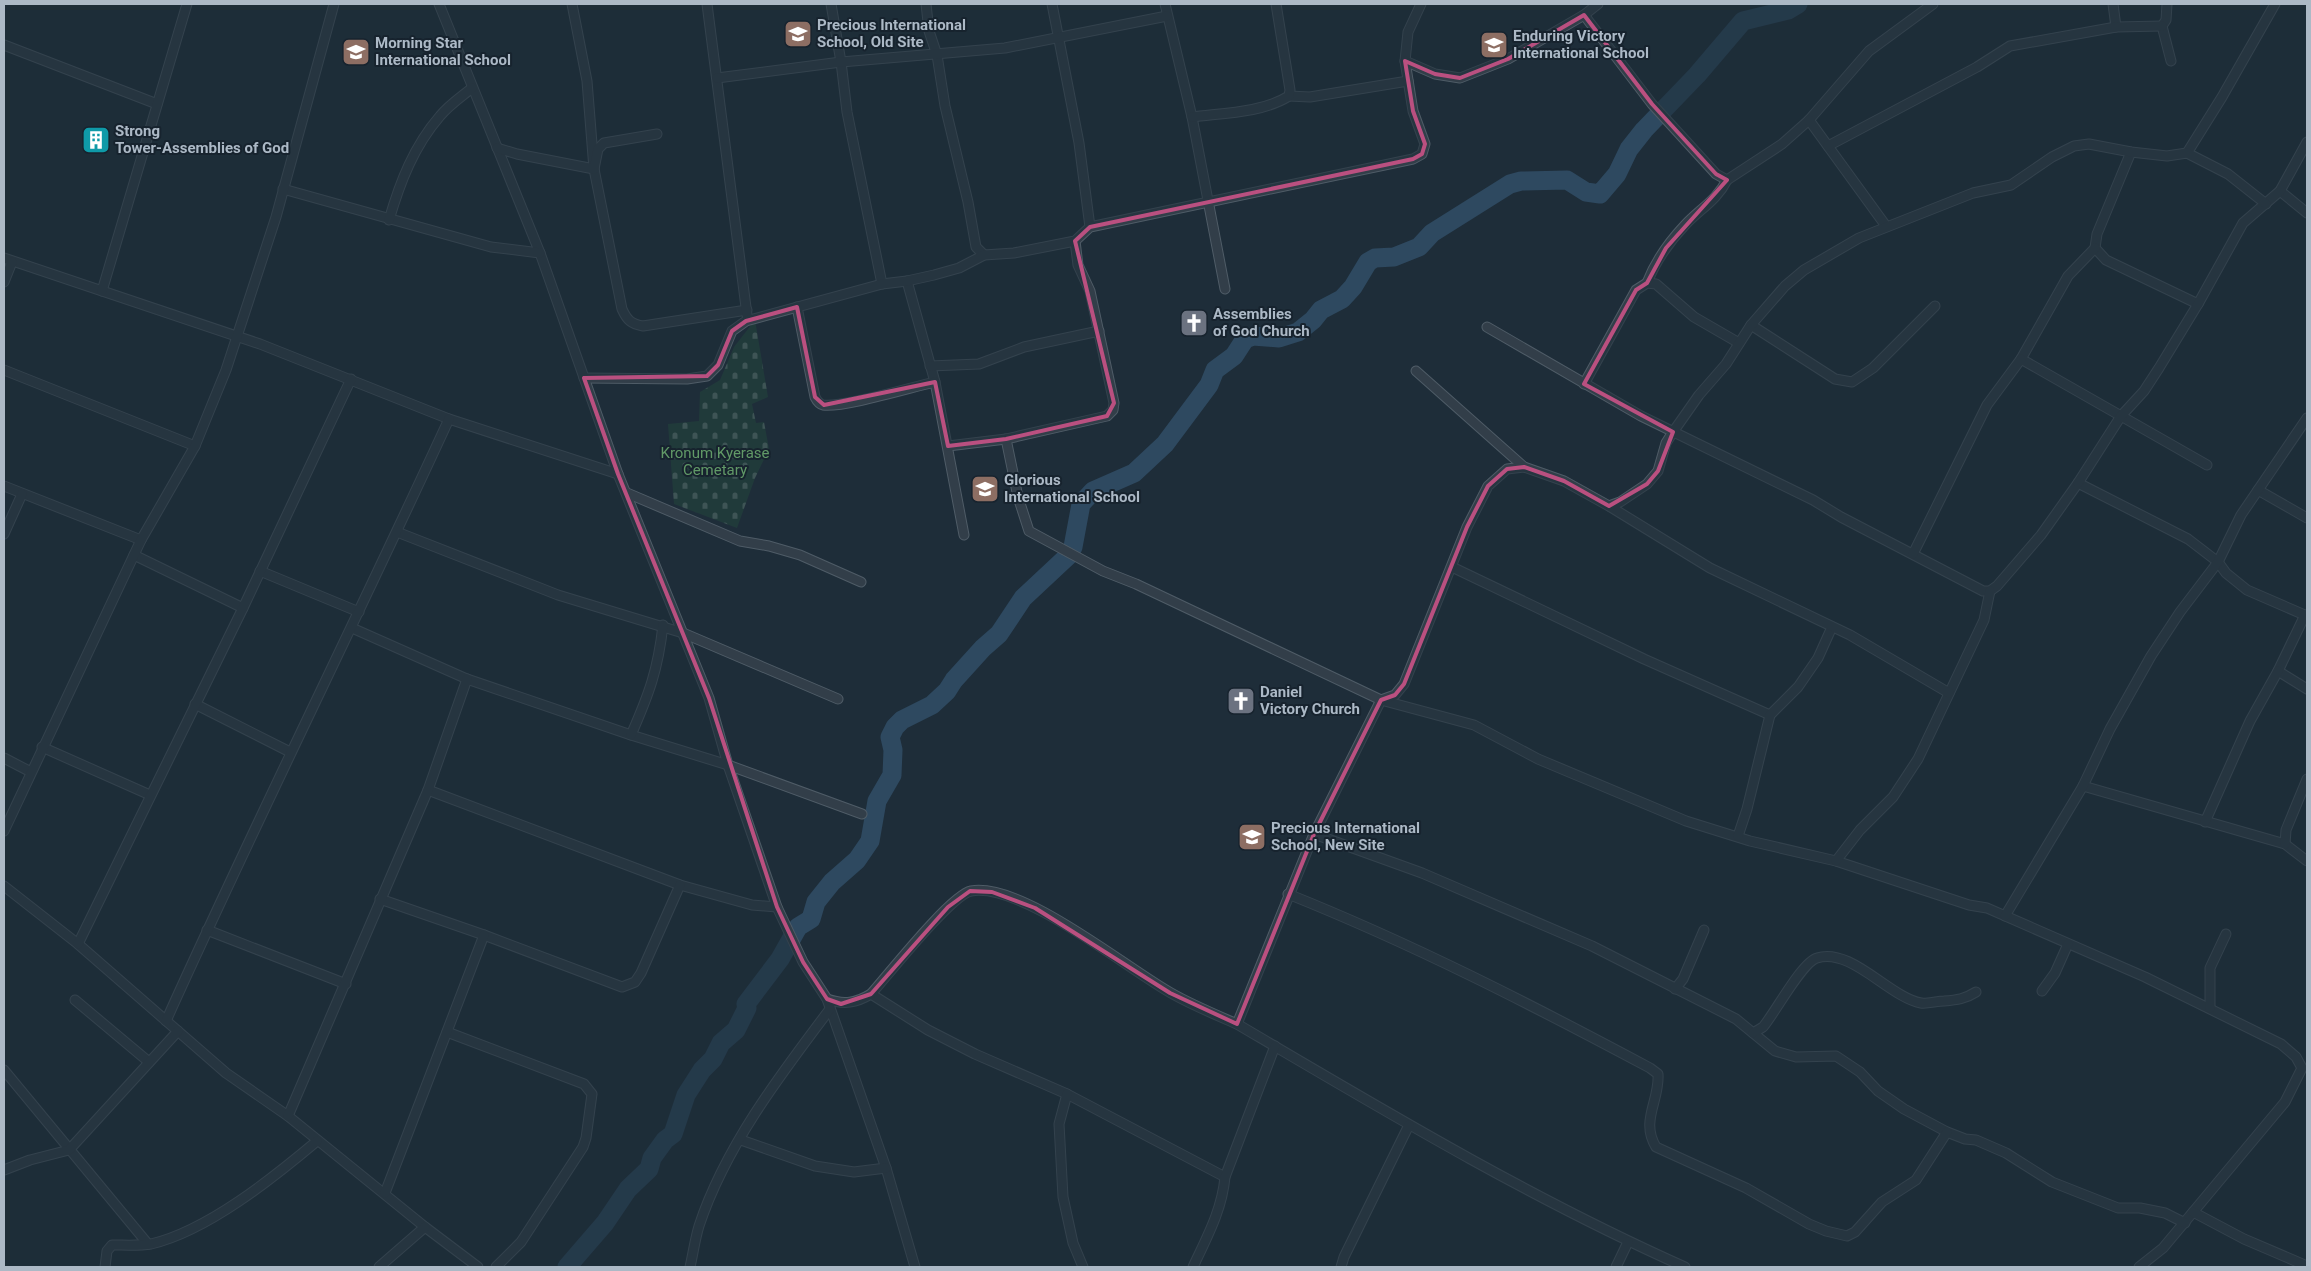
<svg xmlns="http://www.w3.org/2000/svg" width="2311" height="1271" font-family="Roboto,sans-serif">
  <defs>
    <pattern id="cemetery-stones" width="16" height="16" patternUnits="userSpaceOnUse" patternTransform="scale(1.25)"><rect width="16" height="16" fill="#203a3a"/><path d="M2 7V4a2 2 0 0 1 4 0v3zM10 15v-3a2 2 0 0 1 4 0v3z" fill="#3e5455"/></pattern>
  </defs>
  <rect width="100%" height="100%" fill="#1e2d39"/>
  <!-- cemetery -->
  <path fill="url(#cemetery-stones)" d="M755,320L768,397L752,404L756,423L764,422L769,449L755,478L737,528L674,504L668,424L699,421L700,392L720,380L734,347Z"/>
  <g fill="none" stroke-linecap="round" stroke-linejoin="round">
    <!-- river -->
    <path stroke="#2e4960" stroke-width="19" d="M567,1267L605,1223L628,1189L649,1169L652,1158L665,1140L673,1134L686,1095L702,1070L713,1059L721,1043L736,1030L747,1008L746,1004L780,959L798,927L811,919L816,902L832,882L857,860L870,841L877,801L892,775L893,750L890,737L895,727L902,720L932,705L947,691L954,680L983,648L999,634L1023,598L1069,555L1073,547L1081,504L1093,491L1134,473L1165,444L1209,385L1215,370L1234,356L1245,339L1253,336L1279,338L1298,332L1313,320L1321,310L1342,299L1353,287L1368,262L1375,258L1394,257L1419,247L1432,233L1510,184L1521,181L1567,180L1586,192L1600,194L1617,174L1629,149L1644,130L1697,75L1743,21L1788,10L1798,4"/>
    <defs>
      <g id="minor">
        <path d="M439,4L540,253L618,474L709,698L728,765L777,907L803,962L827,999L886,1168L915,1267"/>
        <path d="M572,4L587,81L594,169L622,309C627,320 631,324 643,326L747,310"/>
        <path d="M707,4L747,315"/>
        <path d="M831,4L841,62L847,112L882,284"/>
        <path d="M926,4L929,31L937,55L945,106L968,202L976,247L984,255"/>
        <path d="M1052,4L1079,143L1090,227"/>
        <path d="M1165,4L1192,117L1225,289"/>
        <path d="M1421,4L1408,32L1405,61L1435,74L1460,78L1508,59L1584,15L1598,4"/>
        <path d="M2113,4L2116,27"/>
        <path d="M2167,4L2166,20L2162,26L2171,61"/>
        <path d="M1584,15L1652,104L1716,174L1727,180L1782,144L1809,120L1869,51L1933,4"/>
        <path d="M4,45L157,104"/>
        <path d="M717,78L841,62L1005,48L1167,16"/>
        <path d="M1289,96L1310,97L1408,81"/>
        <path d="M1192,117C1223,113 1262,113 1289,96L1290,90L1276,4"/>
        <path d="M1809,120L1886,226"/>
        <path d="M1828,146L1977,67L2010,46L2116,27L2162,26"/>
        <path d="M497,148L517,154L594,169L598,149L604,143L657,134"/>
        <path d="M2131,152L2097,234L2095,248L2106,260L2198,304"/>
        <path d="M2187,153L2222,97L2275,4"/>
        <path d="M283,189L491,247L540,253"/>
        <path d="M2280,191L2307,213"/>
        <path d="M389,220C400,182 414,146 440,116C449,105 461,97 472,88"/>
        <path d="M2095,248L2068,276L2021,359L2207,465"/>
        <path d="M4,258L260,344L449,419L618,474"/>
        <path d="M907,281L935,382L964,535"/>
        <path d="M4,282L12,262"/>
        <path d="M1647,283C1655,262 1669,242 1685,225C1700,209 1717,200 1727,180"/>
        <path d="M102,291L187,4"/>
        <path d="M797,307L815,397C817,401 819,404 823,405C843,408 912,387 935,382"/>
        <path d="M1751,325L1835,379L1852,382L1873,368L1935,306"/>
        <path d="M1487,327L1641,416L1813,500L1841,517L1983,591H1990L1997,586L2041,535L2078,483L2188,539L2218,562L2226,573L2247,590L2307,616"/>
        <path d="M930,366L979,364L1024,347L1099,331"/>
        <path d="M4,370L195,446"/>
        <path d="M1416,371L1524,467"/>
        <path d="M584,378L687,379L707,376L718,365L732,331L746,321L882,284L907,281L934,275L959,268L984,255L1014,253L1075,241L1090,227L1413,159L1422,154L1425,144L1413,111L1405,61"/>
        <path d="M1584,384L1636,290L1647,283L1656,284L1694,317L1739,343"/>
        <path d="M1006,439L1018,497L1029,531L1103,571L1136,584L1381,700L1474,725L1538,759L1686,821L1750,841L1836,861L1969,905L1987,908L2145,977L2281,1044L2296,1057L2302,1068L2285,1102L2163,1248L2139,1267"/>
        <path d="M948,446L1006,439L1107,416L1113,410L1114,403L1090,291L1078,265L1075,241"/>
        <path d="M2078,483L2121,416L2144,391L2159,368L2198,304L2243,223L2280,191L2307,142"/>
        <path d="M4,486L141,540"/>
        <path d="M2258,490L2307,518"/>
        <path d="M627,493L740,541L769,546L800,555L861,582"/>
        <path d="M1609,506L1620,502L1647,484L1658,471L1666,443L1673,432L1699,395L1726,364L1751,325L1785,286L1804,270L1859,238L1973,193L2011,185L2052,157L2074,146L2089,144L2131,152L2167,156L2187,153L2228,174L2266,204"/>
        <path d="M397,532L558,595L683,633L838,699"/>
        <path d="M4,534L22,494"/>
        <path d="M1913,554L1987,405L2021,359"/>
        <path d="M134,555L243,608"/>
        <path d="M1452,567L1644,659L1770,715"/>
        <path d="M260,571L359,612"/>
        <path d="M2305,615L2278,671L2307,689"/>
        <path d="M352,628L467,679L631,735L728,765L862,814"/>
        <path d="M195,704L290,752"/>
        <path d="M631,735C649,694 658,670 663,625"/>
        <path d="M42,747L150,795"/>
        <path d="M4,758L31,772"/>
        <path d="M2083,786L2285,844L2307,861"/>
        <path d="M428,790L680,885L752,905L777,907"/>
        <path d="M2205,822L2250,721L2278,671"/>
        <path d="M4,831L141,540L195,446L226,370L276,217L334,4"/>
        <path d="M1314,834L1422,873L1592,946L1736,1019L1775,1051L1796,1057L1836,1056L1860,1072L1878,1091L1904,1109L1947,1132L1965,1139L1976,1140L2006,1153L2052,1182L2118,1208H2140L2165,1213L2185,1223"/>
        <path d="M1738,836L1747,809L1770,715L1798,687L1818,658L1832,627"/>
        <path d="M2285,844L2286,830L2307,779"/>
        <path d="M1836,861L1860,830L1893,797L1918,759L1984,620L1990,591"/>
        <path d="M4,886L78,944L226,1073L288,1116L425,1227L478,1267"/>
        <path d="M1288,894C1413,944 1532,1005 1650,1068L1658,1074C1660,1100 1640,1121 1656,1147L1746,1188L1809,1224L1826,1231L1847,1236L1855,1232L1882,1202L1916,1180L1947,1132"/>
        <path d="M380,899L484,935L622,987L635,982L641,973L680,885"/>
        <path d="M2005,916L2083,786L2110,729L2151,656L2180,612L2218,562L2241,515L2307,418"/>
        <path d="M207,930L346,984"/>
        <path d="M78,944L243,608L351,379"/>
        <path d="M1675,989L1683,979L1704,930"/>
        <path d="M2042,991L2055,973L2068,944"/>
        <path d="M871,994L928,1030L975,1054L1067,1094L1225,1177"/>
        <path d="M827,999C844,1005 856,1003 871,994C888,975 951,895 971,891C1022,882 1126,968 1171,993C1192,1005 1214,1014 1237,1024L1314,834L1381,700L1395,695L1404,684L1467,527L1488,486L1507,469L1524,467L1564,481L1609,506L1710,568L1850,635L1949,693"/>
        <path d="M75,1000L149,1062"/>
        <path d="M2210,1008V968L2226,934"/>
        <path d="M166,1021C257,819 356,621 449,419"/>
        <path d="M1237,1024C1383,1110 1530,1198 1685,1267"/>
        <path d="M447,1032L584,1084L592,1094L586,1138L583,1147L521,1242L496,1267"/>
        <path d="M1753,1033L1763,1027C1775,1013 1802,962 1817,958C1851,947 1889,997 1921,1003C1927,1004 1937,1001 1944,1001C1957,1000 1965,999 1976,992"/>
        <path d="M4,1070L148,1244"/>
        <path d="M1067,1094L1059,1124L1063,1197L1073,1243L1083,1267"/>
        <path d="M288,1116L428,790L467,679"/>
        <path d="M741,1140L815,1166L854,1172L886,1168"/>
        <path d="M4,1170L30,1160L69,1150L178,1031"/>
        <path d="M385,1193L484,935"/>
        <path d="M2193,1212L2244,1239L2307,1266"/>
        <path d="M105,1267L107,1251L112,1245C124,1245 139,1246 151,1244C207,1231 273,1178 317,1141"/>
        <path d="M379,1267L425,1227"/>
        <path d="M690,1267C693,1254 695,1239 699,1226C725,1147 780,1075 830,1009"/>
        <path d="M1193,1267C1207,1237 1222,1210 1225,1177L1275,1046"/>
        <path d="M1341,1267L1344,1257L1409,1125"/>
        <path d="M1616,1267L1628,1242"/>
      </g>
    </defs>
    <!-- minor casing -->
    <use href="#minor" stroke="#4f5c67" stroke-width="11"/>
    <!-- minor -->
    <use href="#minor" stroke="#323e49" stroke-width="9"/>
  </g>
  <!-- marked area -->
  <path d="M0 0H2311V1271H0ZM1584,15L1652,104L1716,174L1727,180L1666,248L1647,283L1636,290L1584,384L1673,432L1658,471L1647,484L1609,506L1564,481L1524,467L1507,469L1488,486L1467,527L1404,684L1395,695L1381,700L1314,834L1237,1024L1170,993L1035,908L992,892L970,891L948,907L871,994L841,1004L827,999L803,962L777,907L709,698L618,474L584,378L707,376L718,365L732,331L746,321L797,307L815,397L824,405L935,382L948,446L1006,439L1107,416L1114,403L1075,241L1090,227L1413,159L1422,154L1425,144L1413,111L1405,61L1435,74L1460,78L1508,59Z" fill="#1e2d39" fill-opacity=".55" fill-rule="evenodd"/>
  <path fill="none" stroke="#ba5080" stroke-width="4" stroke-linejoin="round" d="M1584,15L1652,104L1716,174L1727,180L1666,248L1647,283L1636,290L1584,384L1673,432L1658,471L1647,484L1609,506L1564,481L1524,467L1507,469L1488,486L1467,527L1404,684L1395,695L1381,700L1314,834L1237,1024L1170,993L1035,908L992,892L970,891L948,907L871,994L841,1004L827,999L803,962L777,907L709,698L618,474L584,378L707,376L718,365L732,331L746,321L797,307L815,397L824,405L935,382L948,446L1006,439L1107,416L1114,403L1075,241L1090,227L1413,159L1422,154L1425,144L1413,111L1405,61L1435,74L1460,78L1508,59Z"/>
  <!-- icons -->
  <defs>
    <symbol id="school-square" viewBox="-11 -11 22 22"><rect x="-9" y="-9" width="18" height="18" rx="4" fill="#8d6e63" stroke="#17232e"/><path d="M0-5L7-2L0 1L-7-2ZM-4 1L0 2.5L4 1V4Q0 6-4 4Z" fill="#fff"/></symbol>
    <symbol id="building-square" viewBox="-11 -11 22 22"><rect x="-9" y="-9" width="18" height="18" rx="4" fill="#0f9aa8" stroke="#17232e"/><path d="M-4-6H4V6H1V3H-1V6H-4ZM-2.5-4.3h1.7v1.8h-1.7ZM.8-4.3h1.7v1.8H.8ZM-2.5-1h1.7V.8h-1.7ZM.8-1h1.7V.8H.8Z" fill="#fff"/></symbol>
    <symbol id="church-square" viewBox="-11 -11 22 22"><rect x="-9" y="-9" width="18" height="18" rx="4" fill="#6b7280" stroke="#17232e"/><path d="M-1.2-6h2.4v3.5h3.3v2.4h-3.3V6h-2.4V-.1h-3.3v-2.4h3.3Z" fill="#fff"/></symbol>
  </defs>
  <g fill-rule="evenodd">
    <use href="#school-square" x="782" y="18" width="32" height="32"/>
    <use href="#school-square" x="1478" y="29" width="32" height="32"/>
    <use href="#school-square" x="340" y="36" width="32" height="32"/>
    <use href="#building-square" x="80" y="124" width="32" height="32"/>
    <use href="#church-square" x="1178" y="307" width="32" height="32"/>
    <use href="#school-square" x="969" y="473" width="32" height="32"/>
    <use href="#church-square" x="1225" y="685" width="32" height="32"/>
    <use href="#school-square" x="1236" y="821" width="32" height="32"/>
  </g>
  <g text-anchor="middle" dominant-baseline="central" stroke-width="4" stroke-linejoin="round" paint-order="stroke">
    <!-- poi labels -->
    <g font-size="15" font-weight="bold" fill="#acb9c6" stroke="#17232e" text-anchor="start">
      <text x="817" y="25">Precious International<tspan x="817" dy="17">School, Old Site</tspan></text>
      <text x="1513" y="36">Enduring Victory<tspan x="1513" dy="17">International School</tspan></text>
      <text x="375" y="43">Morning Star<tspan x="375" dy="17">International School</tspan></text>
      <text x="115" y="131">Strong<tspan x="115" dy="17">Tower-Assemblies of God</tspan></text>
      <text x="1213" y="314">Assemblies<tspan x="1213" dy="17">of God Church</tspan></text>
      <text x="1004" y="480">Glorious<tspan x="1004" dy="17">International School</tspan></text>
      <text x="1260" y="692">Daniel<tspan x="1260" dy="17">Victory Church</tspan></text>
      <text x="1271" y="828">Precious International<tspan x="1271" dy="17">School, New Site</tspan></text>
    </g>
    <!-- park labels -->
    <g font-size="15" fill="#619967" stroke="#17232e">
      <text x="715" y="453">Kronum Kyerase<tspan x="715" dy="17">Cemetary</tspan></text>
    </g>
  </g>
  <!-- border -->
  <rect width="2311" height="1271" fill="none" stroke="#acb9c6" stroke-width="10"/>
</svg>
